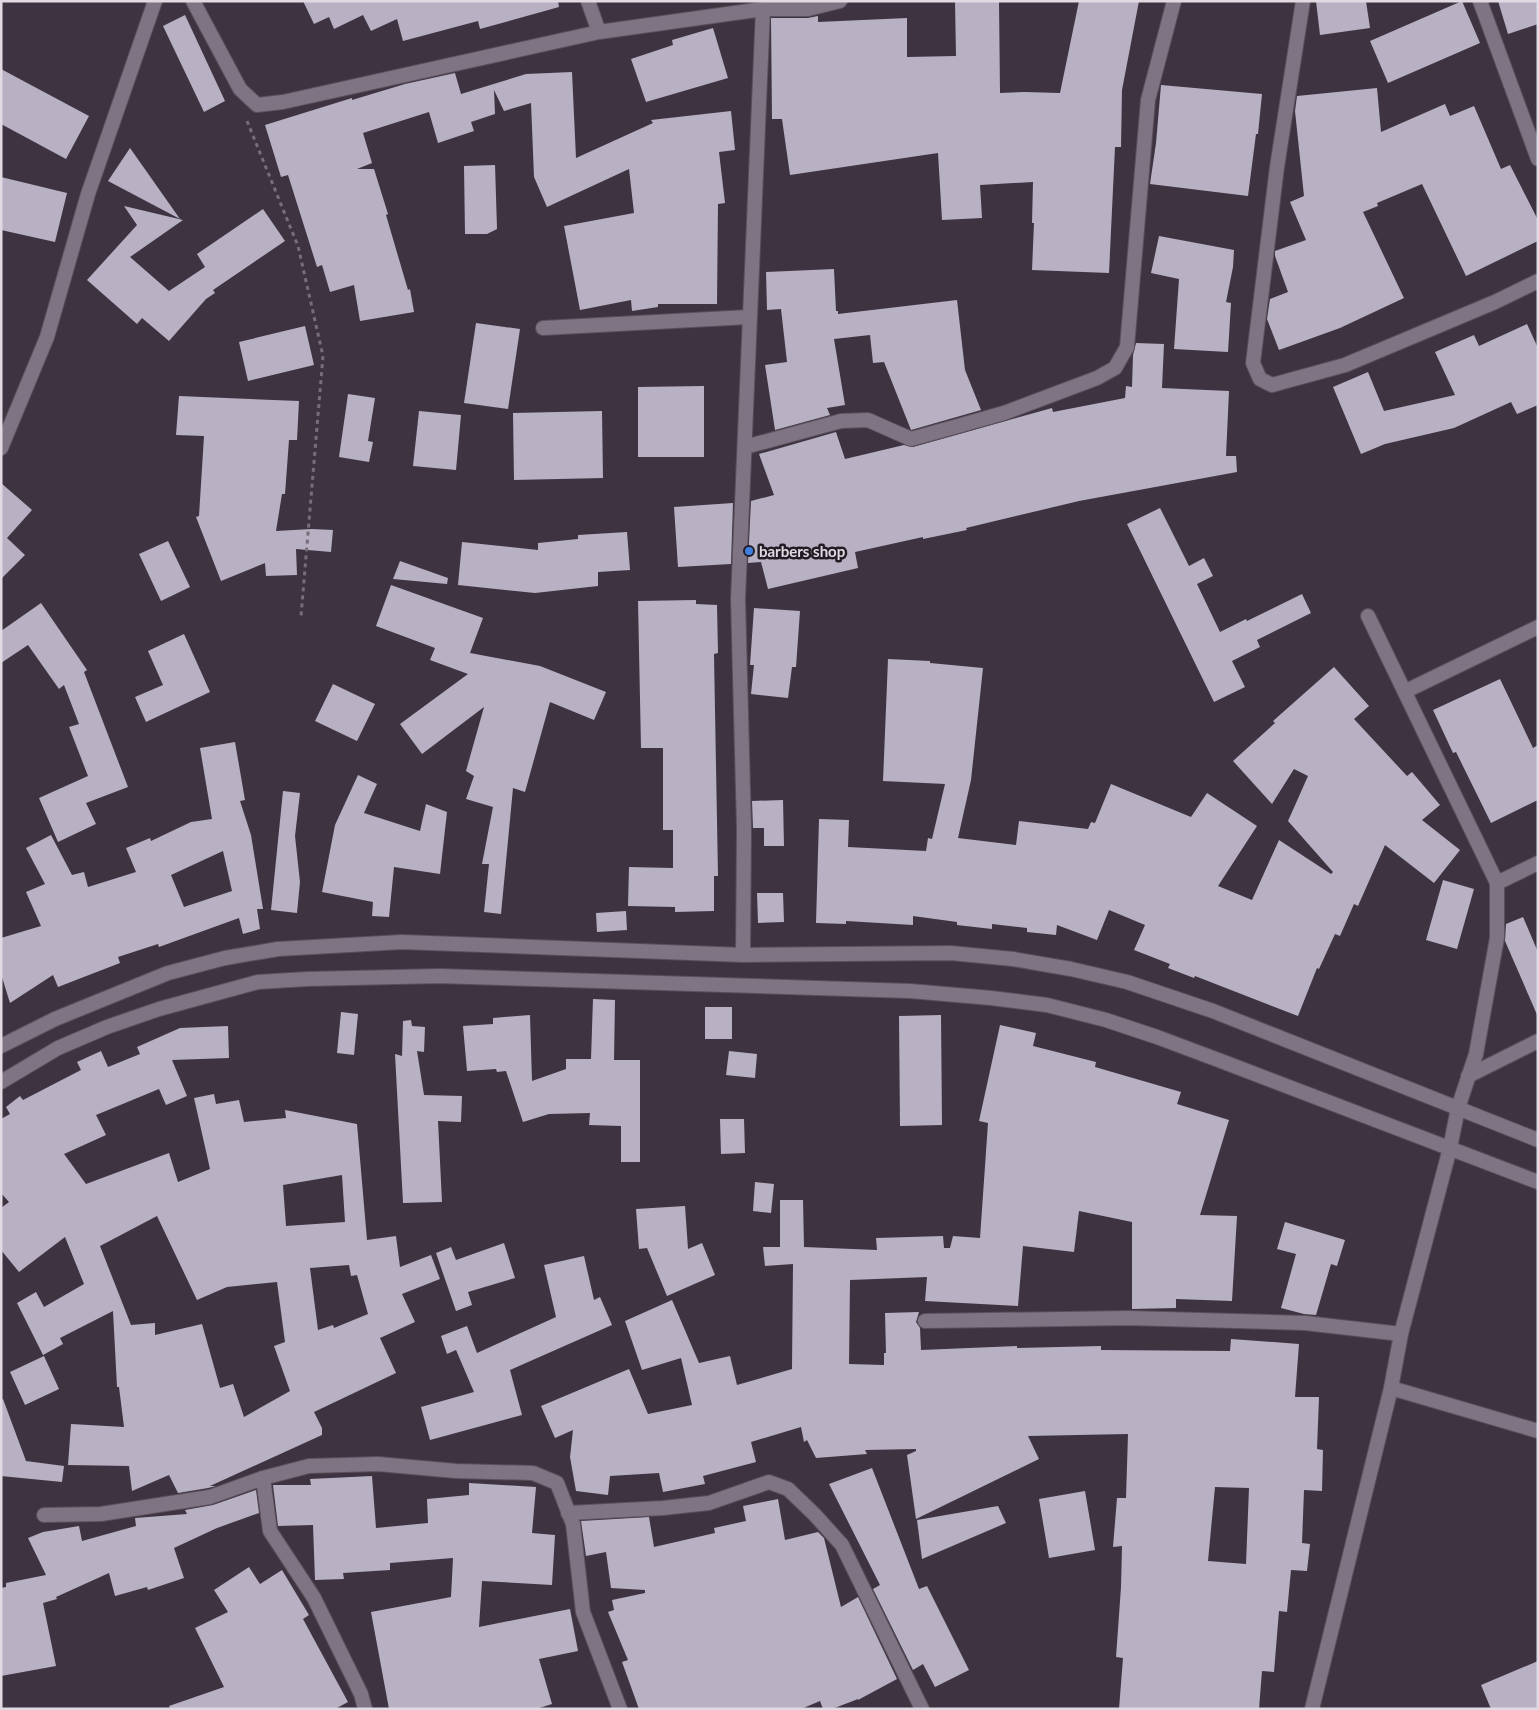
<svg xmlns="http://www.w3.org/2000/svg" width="1539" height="1710" font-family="Lato,sans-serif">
  <rect width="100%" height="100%" fill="#3e3441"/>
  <!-- building -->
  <g fill="#b7b1c3" fill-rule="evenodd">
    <path d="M303,1H558L559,7L480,29L478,21L403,41L397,19L371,31L363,15L334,29L329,17L314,24Z"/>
    <path d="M955,1H999L1000,93L1025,92L1060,93L1079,1H1139L1122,90L1121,147H1115L1109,273L1032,270L1034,223H1032L1033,182L980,185L982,218L942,220L938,153L790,175L782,119H772L771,18H808L818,16V22L907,18V57L956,56Z"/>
    <path d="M1316,1H1366L1370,28L1320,35Z"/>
    <path d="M1462,1L1480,43L1388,83L1370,41Z"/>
    <path d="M1498,1H1538V24L1508,34Z"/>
    <path d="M185,15L225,101L204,112L163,26Z"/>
    <path d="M713,28L728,78L646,102L631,59L673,45L672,40Z"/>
    <path d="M1,69L89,116L66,159L1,124Z"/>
    <path d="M572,72L576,158L653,123L651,120L731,111L735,150L719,152L725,203L718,204L717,304H658V307L632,311L631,300L580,310L564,226L634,213L629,169L547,207L534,177L531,103L504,111L494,90L495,114L471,122L474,131L438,143L429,112L363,133L372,163L357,169H374L388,214L386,215L408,290L410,289L414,312L360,321L354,285L330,292L322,265L317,267L288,175L281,177L265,125L352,98V100L405,84L455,73L461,94L526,74Z"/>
    <path d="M1161,85L1262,94L1258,134H1256L1248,196L1150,184L1156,143Z"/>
    <path d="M1377,88L1381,132L1445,104L1450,116L1474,106L1501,169L1510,165L1538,220V241L1466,276L1422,184L1377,203L1378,206L1363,212L1404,298L1340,328L1279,350L1267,319L1270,299L1288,292L1275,256V251L1306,240L1290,202L1304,196L1295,111L1297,96Z"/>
    <path d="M130,148L180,219L108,181Z"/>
    <path d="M495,165L497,229L487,234H465L464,166Z"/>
    <path d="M1,177L67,193L55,242L1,230Z"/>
    <path d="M124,206L183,220L130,257L169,291L205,267L197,254L263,209L285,241L213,290L215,293L206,299L169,341L142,318L137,324L87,280L137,225Z"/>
    <path d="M1159,236L1234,250L1233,267L1226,302L1231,303L1228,352L1174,349L1179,279L1151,273Z"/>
    <path d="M834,269L836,311H838V314L957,300L965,370L981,410L911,430L884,362L873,363L870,335L834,339L845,405L827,408L830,415L775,430L765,365L787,362L781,309L767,310L766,272Z"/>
    <path d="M476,323L520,329L508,409L464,403Z"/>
    <path d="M1527,324L1538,348V405L1517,414L1511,402L1454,428L1385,444L1361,454L1333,387L1368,372L1384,411L1455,395L1435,352L1474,335L1479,346Z"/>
    <path d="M305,326L314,365L248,381L239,342Z"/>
    <path d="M1136,343L1164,344L1162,388L1229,391L1226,456H1236L1237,472L1079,501L966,528L967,530L923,539V537L855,552L858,568L768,589L761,562L748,563L751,501L774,495L759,454L836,432L845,459L904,445L913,447L1052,408L1053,412L1125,398L1126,386L1132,387L1133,355Z"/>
    <path d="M704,386V457H638V387Z"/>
    <path d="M348,394L375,398L368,441L373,442L369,462L339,457Z"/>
    <path d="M179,396L299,401L297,440H289L285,494H282L276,531L312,529L333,530L331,552L296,549L297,575L266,576L265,563L221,581L196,517L199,516L204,436L176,435Z"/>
    <path d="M419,411L461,415L456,470L413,466Z"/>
    <path d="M602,411L603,478L514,480L513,413Z"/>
    <path d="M1,483L32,510L7,538L25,555L1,579Z"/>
    <path d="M733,503L731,564L678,567L674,507Z"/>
    <path d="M1160,508L1189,566L1204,558L1213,576L1197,584L1220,632L1246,619L1247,621L1302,594L1311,613L1257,640L1260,647L1232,661L1245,687L1214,702L1127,524Z"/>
    <path d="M627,532L630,570L598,572V586L535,593L458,585L462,542L538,550V543L578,539V535Z"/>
    <path d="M168,541L190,587L161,601L139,554Z"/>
    <path d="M400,561L448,578L447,584L393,579Z"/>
    <path d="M391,585L483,618L470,653L540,666L606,692L594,720L550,702L525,792L513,788L501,914L484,912L489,864H482L493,807L466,799L474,776L466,771L484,707L422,754L400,724L468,674L430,660L435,648L376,626Z"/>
    <path d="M696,600V604L717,605L718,653L714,654L718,876H714V911L675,912V907L628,906L629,867L673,868V830H663V748H641L638,601Z"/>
    <path d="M41,603L87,670L84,672L128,787L86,803L96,824L58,842L39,798L88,776L69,727L79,724L64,685L59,689L28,645L1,663V631Z"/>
    <path d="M754,608L800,611L796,667H792L788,698L751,694L754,665H750Z"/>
    <path d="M184,634L210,692L146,722L135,697L163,685L148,651Z"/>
    <path d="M888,659L930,661V663L983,668L971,780L958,838L1016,845L1019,821L1088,829L1091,822L1095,823L1111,784L1191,817L1207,793L1257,826L1218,886L1252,900L1279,840L1331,874L1333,872L1288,821L1308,776L1294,769L1272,804L1233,761L1275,723L1273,721L1334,667L1369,706L1354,719L1407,776L1412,772L1440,805L1422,820L1460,850L1434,883L1385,845L1358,906L1354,904L1340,936L1335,934L1319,969L1317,968L1298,1016L1195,976L1194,978L1168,968L1170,964L1134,950L1145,925L1109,910L1097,940L1057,925L1056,935L1027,932V928L992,924V929L957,925V922L913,916V925L846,921V924L816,923L819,819L849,820L848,847L926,851L928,838L932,839L945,784L883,781Z"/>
    <path d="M1500,679L1533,748L1538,745V800L1491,823L1456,752L1453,753L1433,710Z"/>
    <path d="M333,684L375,704L357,741L315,721Z"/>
    <path d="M235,742L245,800L240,801L251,835L263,909H257L260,929L243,934L239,918L159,947L158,944L118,957L120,963L58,987L53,975L10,1003L1,974V938L41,926L26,892L45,884L26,848L51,835L72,875L84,872L88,887L136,872L126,848L150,838L151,841L191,822L212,819L200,748ZM223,851L232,891L184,907L171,875Z"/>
    <path d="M358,775L377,784L364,813L420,831L426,804L447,812L440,874L394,867L389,917L372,916L373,902L322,892L335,825Z"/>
    <path d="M283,791L300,793L295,836L300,882L297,913L271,910Z"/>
    <path d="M783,800L784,846H764V828H753L752,801Z"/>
    <path d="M1443,880L1474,889L1457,949L1426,940Z"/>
    <path d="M757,893H783L784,922L758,923Z"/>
    <path d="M626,911L627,930L597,932L596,913Z"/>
    <path d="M1523,917L1538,952V1017L1505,941L1506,924Z"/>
    <path d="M593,999L615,1000L614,1060H640V1162H621V1126L589,1125L590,1113L549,1114L523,1122L506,1071L497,1072L496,1069L467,1071L463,1026L493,1024V1018L530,1015L532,1081L566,1069V1059H591Z"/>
    <rect x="705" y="1007" width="27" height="32"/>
    <path d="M341,1012L358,1014L354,1055L337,1053Z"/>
    <path d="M941,1015L942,1125L900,1126L899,1016Z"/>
    <path d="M411,1020L412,1026L425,1027L424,1052L417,1051L424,1095L462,1096L461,1122L438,1121L442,1202L403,1203L395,1054L402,1056L403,1021Z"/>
    <path d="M1000,1025L1036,1033L1033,1046L1096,1062L1095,1067L1181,1092L1177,1104L1229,1120L1200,1215L1237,1216L1232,1301L1176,1299V1308L1132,1309V1222L1079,1211L1074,1252L1023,1246L1018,1306L925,1301L927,1277L850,1280L849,1364L884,1365V1353H886L885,1313L919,1312L916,1322L920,1328L921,1350L1017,1346V1348L1101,1346V1350L1230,1351L1231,1339L1299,1344L1295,1397H1319L1317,1449L1323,1450L1322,1491L1304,1490L1302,1543L1310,1544L1307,1571L1291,1570L1287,1612L1279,1611L1274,1672L1262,1671L1259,1709H1119L1123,1658L1116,1657L1121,1587L1122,1546L1113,1547L1117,1498H1126L1128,1434L1028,1436L1039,1459L916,1519L907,1455L916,1451V1449L865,1450L867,1454L816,1458L807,1440L804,1442L801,1427L751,1442L756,1462L703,1476L705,1484L663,1492L659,1473L610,1476L608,1495L576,1491L570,1457L573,1430L555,1438L541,1406L629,1369L648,1414L692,1405L681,1358L642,1370L625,1321L672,1300L699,1363L730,1356L737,1385L792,1369L793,1264L765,1266L763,1247H780V1200H803L804,1247L877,1250L876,1238L943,1236L944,1248H950L953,1236L980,1238L988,1123L979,1121ZM1215,1487L1249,1488L1246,1564L1208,1561Z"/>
    <path d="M228,1026L229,1058L172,1060L187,1096L166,1105L159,1089L96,1115L106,1135L64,1154L86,1184L169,1153L178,1182L210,1169L194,1098L214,1094L216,1104L239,1100L244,1122L286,1118L285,1110L357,1124L367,1240L396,1236L400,1267L431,1255L440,1279L402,1294L415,1322L380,1338L396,1373L314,1412L322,1428V1435L210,1486H216L208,1488L178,1493L169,1475L132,1491L129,1466L68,1465L71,1424L124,1427L119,1387H117L113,1311L60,1338L63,1344L43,1355L17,1303L36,1292L44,1307L84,1284L65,1237L19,1272L1,1250V1208L9,1202L1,1193V1119L10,1114L6,1107L20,1096L23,1100L81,1070L77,1062L101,1051L108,1067L140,1054L137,1047L180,1028ZM342,1175L345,1222L286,1226L283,1185ZM157,1216L197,1300L227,1287L277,1282L285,1342L274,1346L290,1391L244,1417L233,1384L220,1388L202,1324L155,1335V1323L131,1325L100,1246ZM349,1265L351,1276L357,1275L368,1314L334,1328L333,1325L318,1330L310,1268Z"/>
    <path d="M729,1051L757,1054L755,1078L726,1075Z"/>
    <path d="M720,1119H744L745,1153L721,1154Z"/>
    <path d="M755,1182L774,1184L771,1213L753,1211Z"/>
    <path d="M685,1206L688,1249L702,1243L715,1275L667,1296L647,1248L639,1249L636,1209Z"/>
    <path d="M1285,1222L1345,1240L1337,1266L1331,1264L1316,1315L1304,1314L1281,1308L1296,1254L1277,1249Z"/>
    <path d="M504,1243L515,1278L468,1292L472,1305L456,1311L436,1253L451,1247L456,1260Z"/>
    <path d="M584,1256L594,1300L600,1297L612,1325L510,1370L522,1415L430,1440L421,1407L474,1392L456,1350L447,1354L441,1336L467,1326L477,1353L556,1317L544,1265Z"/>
    <path d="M44,1356L59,1389L25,1405L10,1372Z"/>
    <path d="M3,1399L26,1461L64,1466L62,1482L1,1476V1400Z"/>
    <path d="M872,1468L919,1589L927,1586L969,1670L935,1687L923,1664L913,1670L873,1589L880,1585L829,1484Z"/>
    <path d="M372,1476L376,1528L428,1523L427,1499L469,1495V1483L536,1487L532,1533L555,1535L552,1585L482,1581L479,1627L570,1609L578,1651L539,1659L552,1704L536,1709H389L371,1612L451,1597L453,1558L390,1563V1570L343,1573L344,1579L315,1580L313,1525L278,1526L273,1485H311L310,1479Z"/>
    <path d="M256,1490L259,1513L217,1528L174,1548L184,1578L148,1590L147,1587L115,1596L109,1573L56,1597L57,1599L43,1603L56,1666L1,1676V1588L6,1587V1583L46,1575L28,1538L43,1532L79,1526L82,1541L136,1526L135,1518L187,1514L185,1510L213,1505Z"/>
    <path d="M1085,1491L1095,1550L1049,1558L1039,1499Z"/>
    <path d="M778,1499L785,1540L818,1532L824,1538L841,1607L858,1597L897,1679L858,1700V1699L832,1709H823L820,1701L801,1709H639L622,1662L628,1660L608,1612L614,1610L612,1600L645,1593V1590L611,1588L606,1552L586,1556L581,1521L649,1517L654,1547L715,1533L714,1528L746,1521L743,1506Z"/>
    <path d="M998,1506L1006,1523L922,1559L917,1520Z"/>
    <path d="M249,1567L260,1584L282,1570L309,1615L303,1619L348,1702L335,1709H170L169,1706L224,1687L195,1628L228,1612L214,1590Z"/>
    <path d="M1538,1661V1709H1491L1481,1685Z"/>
  </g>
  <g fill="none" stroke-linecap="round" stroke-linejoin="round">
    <defs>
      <g id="minor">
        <path d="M193,1L240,89L257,105L283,102L599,32L763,9H808L840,1"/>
        <path d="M588,1L599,32"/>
        <path d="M1303,1L1277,167L1253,363L1260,379L1272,385L1345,365L1495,302L1538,281"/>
        <path d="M1480,1L1538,159"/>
        <path d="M543,328L749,317"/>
        <path d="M745,447L841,421L868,420L911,439L958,426L1004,413L1097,378L1115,368L1127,347L1148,100L1174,1"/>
        <path d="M1,448L47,337L88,194L155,1"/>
        <path d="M1406,691L1538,627"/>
        <path d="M1497,883L1538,863"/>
        <path d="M743,955L744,828L738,599L763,9"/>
        <path d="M1468,1076L1538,1041"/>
        <path d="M925,1321L1128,1318L1305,1323L1401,1334"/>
        <path d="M1391,1388L1538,1431"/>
        <path d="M263,1478L270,1531L314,1598L361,1694L365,1709"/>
        <path d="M568,1513L663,1508L709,1503L769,1482L788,1489L815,1515L842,1545L922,1709"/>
        <path d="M44,1515L101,1514L210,1497L263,1478L309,1466L378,1464L456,1471L533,1473L557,1483L573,1524L583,1612L620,1709"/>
        <path d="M1312,1709L1391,1388L1401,1334L1450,1148L1458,1108L1476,1054L1497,938V883L1368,616"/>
      </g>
      <g id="secondary">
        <path d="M1,1046L55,1019L168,973L225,958L278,949L402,942L743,955L951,953L1013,959L1071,969L1127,982L1213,1011L1538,1140"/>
        <path d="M1,1082L58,1048L107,1027L159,1009L258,982L307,979L439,976L910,991L991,998L1047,1005L1106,1020L1157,1037L1221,1061L1538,1182"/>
      </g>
    </defs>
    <!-- minor casing -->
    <use href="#minor" stroke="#5a505c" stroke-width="16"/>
    <!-- secondary casing -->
    <use href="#secondary" stroke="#5a505c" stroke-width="16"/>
    <!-- path -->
    <path stroke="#776e7a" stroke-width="3" stroke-dasharray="4 4" stroke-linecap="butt" d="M247,121L298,246L323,356L301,616"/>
    <!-- minor -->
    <use href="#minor" stroke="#7f7483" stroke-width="14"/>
    <!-- secondary -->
    <use href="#secondary" stroke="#7f7483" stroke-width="14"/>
  </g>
  <!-- markers -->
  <circle fill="#3f7fe0" stroke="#221d24" stroke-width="2" cx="749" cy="551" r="5"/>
  <g text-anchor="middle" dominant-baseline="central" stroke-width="5" stroke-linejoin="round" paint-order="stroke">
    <!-- poi labels -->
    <g font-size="15" font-weight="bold" fill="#e1dae3" stroke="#221d24" text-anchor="start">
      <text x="759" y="551">barbers shop</text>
    </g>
  </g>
  <!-- border -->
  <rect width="1539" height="1710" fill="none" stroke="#e1dae3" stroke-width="5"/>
</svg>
